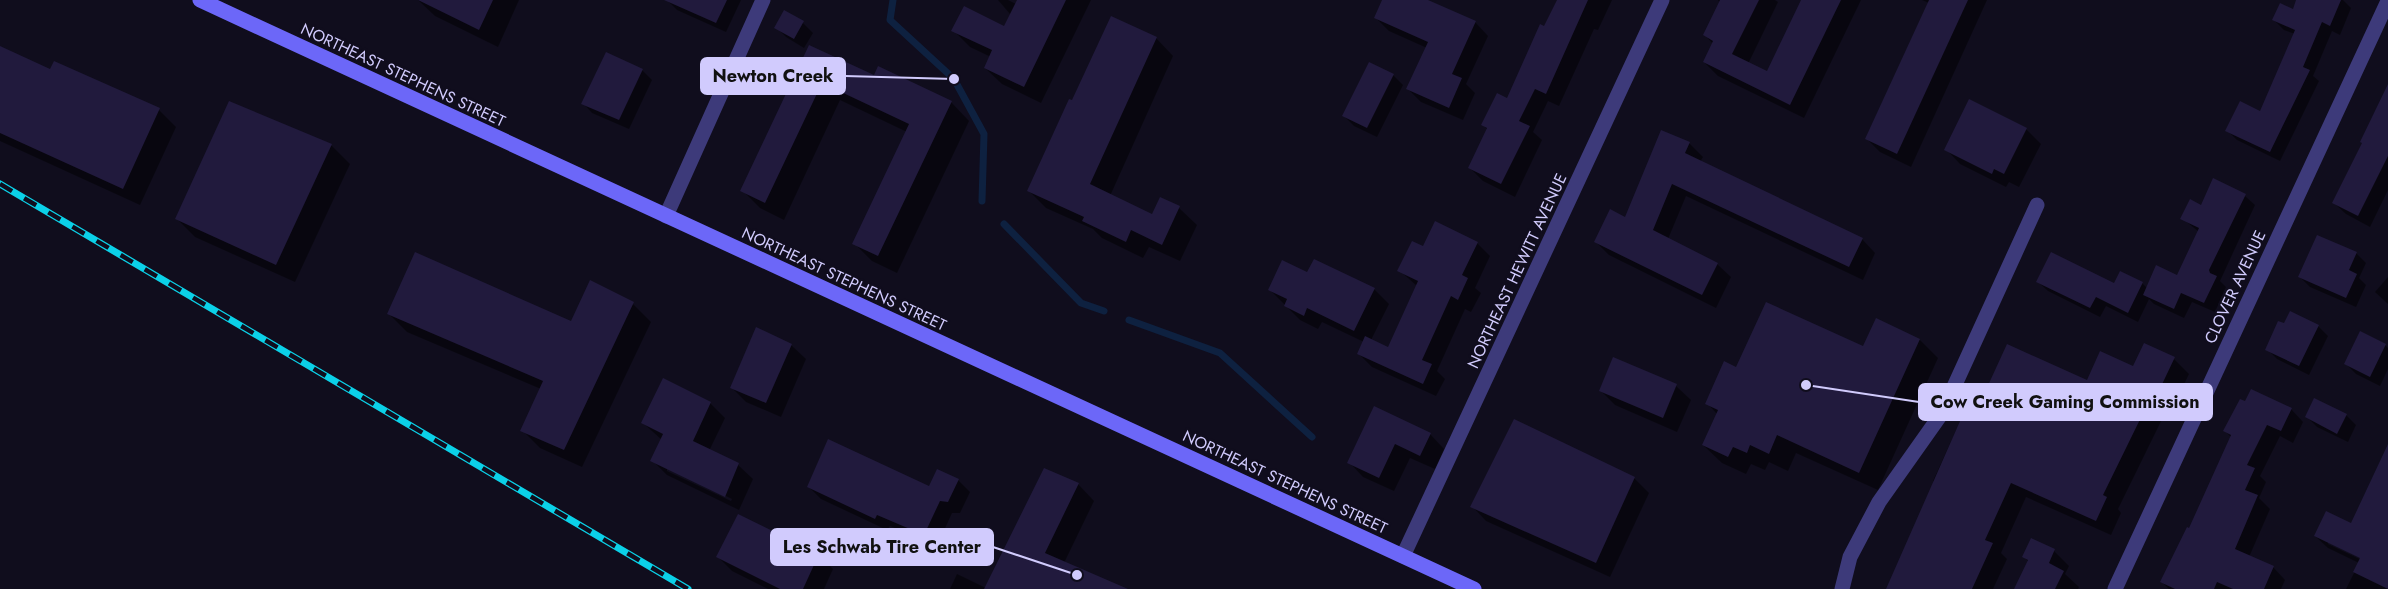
<svg xmlns="http://www.w3.org/2000/svg" width="2388" height="589" font-family="Jost,sans-serif">
  <rect width="100%" height="100%" fill="#100d1d"/>
  <!-- shadow -->
  <g fill="#0007" fill-rule="evenodd">
    <path d="M418,0H519L498,47L435,16Z"/>
    <path d="M667,0H741L726,32L677,10Z"/>
    <path d="M998,0H1008L1020,6L1023,0H1091L1041,103L1002,84L985,68L991,57L970,47L953,30L1034,42Z"/>
    <path d="M1384,0H1425L1475,22L1488,36L1466,84L1475,93L1463,120L1421,102L1408,89L1427,48L1389,31L1376,18Z"/>
    <path d="M1559,0H1612L1598,30L1594,29L1559,106L1548,101L1533,132L1542,140L1515,197L1483,181L1470,168L1488,130L1483,125L1508,100Z"/>
    <path d="M1718,0H1775L1778,2L1748,64L1767,73L1802,0H1861L1804,118L1718,76L1704,62L1713,44L1705,35L1720,3Z"/>
    <path d="M1922,0H1987L1911,167L1880,152L1867,139L1929,3Z"/>
    <path d="M2308,0H2343L2351,8L2340,35L2332,31L2313,76L2319,81L2280,161L2237,140L2227,130L2261,113L2295,34L2284,30L2274,20L2293,11Z"/>
    <path d="M785,12L803,23L813,33L804,48L786,37L776,27Z"/>
    <path d="M1156,38L1173,56L1110,196L1153,216L1161,199L1179,208L1197,225L1180,261L1149,247L1143,258L1102,238L1093,229L1046,208L1028,190L1073,102Z"/>
    <path d="M0,47L51,71L159,110L176,127L140,205L0,141Z"/>
    <path d="M810,47L874,77L951,102L969,121L897,273L872,261L854,243L907,132L840,100L784,220L760,208L742,190Z"/>
    <path d="M642,70L652,80L629,129L592,113L583,103Z"/>
    <path d="M1393,75L1403,85L1377,137L1354,126L1344,116Z"/>
    <path d="M2388,88V190L2370,227L2346,214L2334,203L2364,143Z"/>
    <path d="M230,103L332,146L350,164L295,282L195,237L177,219Z"/>
    <path d="M2026,129L2041,144L2019,187L2009,182L2006,187L1960,164L1946,149Z"/>
    <path d="M1689,143L1703,157L1700,162L1862,239L1875,253L1863,280L1686,196L1668,239L1717,264L1731,277L1716,308L1609,255L1595,241L1626,219Z"/>
    <path d="M2245,196L2255,205L2220,281L2226,287L2215,312L2192,302L2184,318L2154,304L2149,299L2138,322L2106,306L2100,317L2048,291L2038,282L2115,285L2142,283L2147,288L2178,277L2199,232L2182,218L2201,207Z"/>
    <path d="M1477,243L1490,256L1475,288L1481,293L1471,312L1465,309L1437,371L1445,379L1436,396L1372,367L1359,354L1364,342L1322,322L1318,329L1300,320L1270,290L1308,274L1374,289L1389,304L1371,340L1389,349L1417,286L1399,270L1424,248Z"/>
    <path d="M2356,253L2366,263L2359,278L2366,285L2356,307L2310,287L2300,277Z"/>
    <path d="M2388,277V304L2375,292Z"/>
    <path d="M633,304L651,322L582,467L540,448L522,430L541,389L407,332L389,314L572,323Z"/>
    <path d="M1876,320L1920,340L1938,358L1878,490L1796,453L1788,471L1769,462L1765,470L1751,464L1746,474L1722,463L1703,445L1717,414L1707,403L1737,369L1864,348Z"/>
    <path d="M2318,326L2328,336L2309,375L2277,359L2267,349Z"/>
    <path d="M791,345L806,359L781,417L746,402L732,388Z"/>
    <path d="M2385,345L2388,348V369L2380,386L2356,374L2346,364Z"/>
    <path d="M1614,359L1676,386L1691,400L1677,432L1615,405L1601,391Z"/>
    <path d="M2174,359L2189,374L2171,411L2167,409L2118,509L2121,513L2111,535L2026,497L2001,553L2007,559L1993,589H1891L1935,483L1933,481L1975,389L1986,394L2088,382L2133,368Z"/>
    <path d="M710,403L725,418L709,451L738,465L753,479L739,510L667,475L652,460L662,440L643,423ZM667,467L732,499L731,501L667,471Z"/>
    <path d="M1374,408L1430,434L1444,449L1435,469L1410,458L1394,491L1363,477L1349,462Z"/>
    <path d="M2291,409L2303,422L2293,443L2280,436L2260,476L2266,482L2259,498L2270,509L2249,557L2273,567L2285,580L2281,589H2169L2162,582L2190,530L2231,437L2225,431Z"/>
    <path d="M2346,415L2356,425L2348,442L2317,427L2307,417Z"/>
    <path d="M2388,473V589H2346L2359,563L2328,548L2315,536L2352,525ZM2328,541L2367,560L2366,562L2328,544Z"/>
    <path d="M1634,478L1649,493L1610,577L1486,521L1472,506Z"/>
    <path d="M958,480L970,492L960,513H952L937,546L890,526L887,530L821,499L809,487L929,488Z"/>
    <path d="M1078,484L1094,501L1064,563L1124,589H950L957,574L986,588Z"/>
    <path d="M2054,551L2069,566L2065,574L2079,587L2078,589H2016L2029,562L2024,557Z"/>
    <path d="M819,555L833,569L824,589H768L732,571L718,557Z"/>
  </g>
  <g fill="none" stroke-linecap="round" stroke-linejoin="round">
    <!-- stream -->
    <g stroke="#0e2140" stroke-width="7">
      <path d="M893,0L890,20L954,79L984,134L982,201"/>
      <path d="M1004,224L1081,303L1104,311"/>
      <path d="M1129,320L1220,353L1312,437"/>
    </g>
  </g>
  <!-- building -->
  <g fill="#211a3d">
    <path d="M418,0H493L479,30Z"/>
    <path d="M664,0H727L716,23Z"/>
    <path d="M1017,0H1066L1024,87L984,68L992,50L951,31L964,6L1004,26Z"/>
    <path d="M1382,0H1428L1476,21L1452,74L1462,78L1449,108L1406,89L1428,42L1374,18Z"/>
    <path d="M1557,0H1588L1546,94L1535,89L1519,121L1530,126L1501,184L1468,168L1487,128L1481,125L1497,93L1507,98L1540,24L1544,26Z"/>
    <path d="M1720,0H1759L1732,54L1767,71L1801,0H1841L1790,105L1703,62L1713,41L1703,35Z"/>
    <path d="M1929,0H1968L1897,154L1865,139Z"/>
    <path d="M2296,0H2341L2330,26L2322,22L2303,67L2310,70L2270,152L2225,131L2240,101L2260,111L2295,30L2272,20L2280,3L2293,9Z"/>
    <path d="M784,10L804,21L794,39L774,28Z"/>
    <path d="M1111,16L1157,37L1090,184L1152,214L1160,197L1180,206L1162,245L1131,230L1126,242L1082,221L1084,217L1027,191L1069,99L1072,100Z"/>
    <path d="M809,45L874,75L878,66L952,101L878,256L852,244L909,124L822,83L765,203L740,191Z"/>
    <path d="M0,46L50,69L54,61L160,108L123,189L0,133Z"/>
    <path d="M606,52L643,69L619,120L581,104Z"/>
    <path d="M1369,62L1394,74L1367,128L1342,116Z"/>
    <path d="M2388,84V156L2358,216L2332,203L2362,143L2360,142Z"/>
    <path d="M1969,99L2027,128L2004,174L1994,169L1992,174L1944,150Z"/>
    <path d="M229,101L332,144L276,265L175,219Z"/>
    <path d="M1661,130L1690,142L1685,153L1863,238L1849,267L1672,184L1653,230L1718,263L1702,295L1594,242L1610,209L1625,217Z"/>
    <path d="M2213,178L2246,194L2209,270L2210,273L2217,276L2204,303L2181,293L2174,309L2143,295L2156,265L2177,275L2199,228L2180,219L2190,199L2201,205Z"/>
    <path d="M1435,221L1478,242L1462,275L1468,278L1458,300L1451,296L1422,360L1432,364L1423,384L1357,354L1365,336L1388,347L1418,281L1397,271L1412,241L1423,246Z"/>
    <path d="M2317,235L2357,252L2349,270L2357,274L2346,298L2298,277Z"/>
    <path d="M415,252L571,321L590,280L634,302L564,450L520,431L543,381L387,314Z"/>
    <path d="M2051,252L2114,283L2120,271L2143,282L2128,313L2096,297L2090,308L2036,282Z"/>
    <path d="M1314,259L1375,288L1354,331L1307,308L1304,316L1284,306L1287,299L1268,290L1282,260L1307,272Z"/>
    <path d="M1766,302L1863,346L1876,318L1920,339L1859,473L1777,435L1769,454L1750,445L1747,453L1733,447L1728,457L1702,445L1718,410L1705,404L1724,361L1736,367Z"/>
    <path d="M2290,311L2319,325L2299,366L2265,350L2278,321L2284,323Z"/>
    <path d="M756,327L792,344L766,403L730,388Z"/>
    <path d="M2360,331L2386,344L2370,377L2344,364Z"/>
    <path d="M2144,343L2175,357L2156,397L2152,395L2103,495L2107,497L2096,521L2011,483L1985,540L1993,543L1972,589H1886L1975,387L1985,392L2007,344L2087,380L2100,351L2133,366Z"/>
    <path d="M1613,357L1677,384L1663,418L1599,391Z"/>
    <path d="M663,378L711,402L693,441L739,463L725,497L650,461L663,434L641,423Z"/>
    <path d="M2251,389L2292,408L2281,431L2267,425L2247,465L2255,468L2245,490L2258,495L2235,549L2274,566L2264,589H2233L2217,582L2214,589H2175L2160,582L2187,527L2189,528L2231,435L2223,431L2240,399L2245,401Z"/>
    <path d="M2314,398L2347,414L2337,434L2305,417Z"/>
    <path d="M1374,406L1431,433L1420,456L1395,444L1379,478L1347,463Z"/>
    <path d="M1514,419L1635,477L1596,563L1470,507Z"/>
    <path d="M828,439L929,486L937,469L959,479L948,502L940,501L924,535L877,515L875,519L807,487Z"/>
    <path d="M2388,444V589L2353,572L2360,558L2314,536L2326,511L2351,523Z"/>
    <path d="M1044,468L1079,483L1045,553L1128,589H984Z"/>
    <path d="M738,514L819,554L803,589H780L716,557Z"/>
    <path d="M2031,538L2055,549L2049,563L2064,571L2055,589H2014L2028,560L2022,557Z"/>
  </g>
  <g fill="none" stroke-linecap="round" stroke-linejoin="round">
    <!-- minor -->
    <g stroke="#3d3a7a" stroke-width="15">
      <path d="M666,216L763,0"/>
      <path d="M1403,556L1662,0"/>
      <path d="M1842,589L1850,557L1879,502L1942,413L2037,205"/>
      <path d="M2115,589L2388,1"/>
    </g>
    <!-- secondary -->
    <path stroke="#6c67f8" stroke-width="15" d="M200,0L1474,589"/>
    <defs>
      <path id="rail" d="M0,184L688,589"/>
    </defs>
    <!-- rail casing -->
    <use href="#rail" stroke="#0bd1e8" stroke-width="7"/>
    <!-- rail -->
    <use href="#rail" stroke="#100d1d" stroke-width="4.5" stroke-dasharray="14" stroke-linecap="butt"/>
  </g>
  <g text-anchor="middle" dominant-baseline="central" stroke-width="5" stroke-linejoin="round" paint-order="stroke">
    <!-- street labels -->
    <g font-size="16" fill="#d1cbfd" stroke="#100d1d">
      <text transform="translate(403 75) rotate(25)">NORTHEAST STEPHENS STREET</text>
      <text transform="translate(1517 271) rotate(-65)">NORTHEAST HEWITT AVENUE</text>
      <text transform="translate(844 279) rotate(25)">NORTHEAST STEPHENS STREET</text>
      <text transform="translate(2235 287) rotate(-65)">CLOVER AVENUE</text>
      <text transform="translate(1285 482) rotate(25)">NORTHEAST STEPHENS STREET</text>
    </g>
  </g>
  <!-- callouts -->
  <path fill="none" stroke="#d1cbfd" stroke-width="2" d="M954 79L845 76M1806 385L1919 402M1077 575L993 547"/>
  <g fill="#d1cbfd" stroke="#100d1d" stroke-width="2">
    <circle cx="954" cy="79" r="6"/>
    <circle cx="1806" cy="385" r="6"/>
    <circle cx="1077" cy="575" r="6"/>
  </g>
  <g fill="#d1cbfd" stroke="#d1cbfd" stroke-width="2">
    <rect x="701" y="58" width="144" height="36" rx="6"/>
    <rect x="1919" y="384" width="293" height="36" rx="6"/>
    <rect x="771" y="529" width="222" height="36" rx="6"/>
  </g>
  <g font-size="18" text-anchor="middle" font-weight="bold" fill="#111">
    <text x="773" y="82">Newton Creek</text>
    <text x="2065" y="408">Cow Creek Gaming Commission</text>
    <text x="882" y="553">Les Schwab Tire Center</text>
  </g>
</svg>
